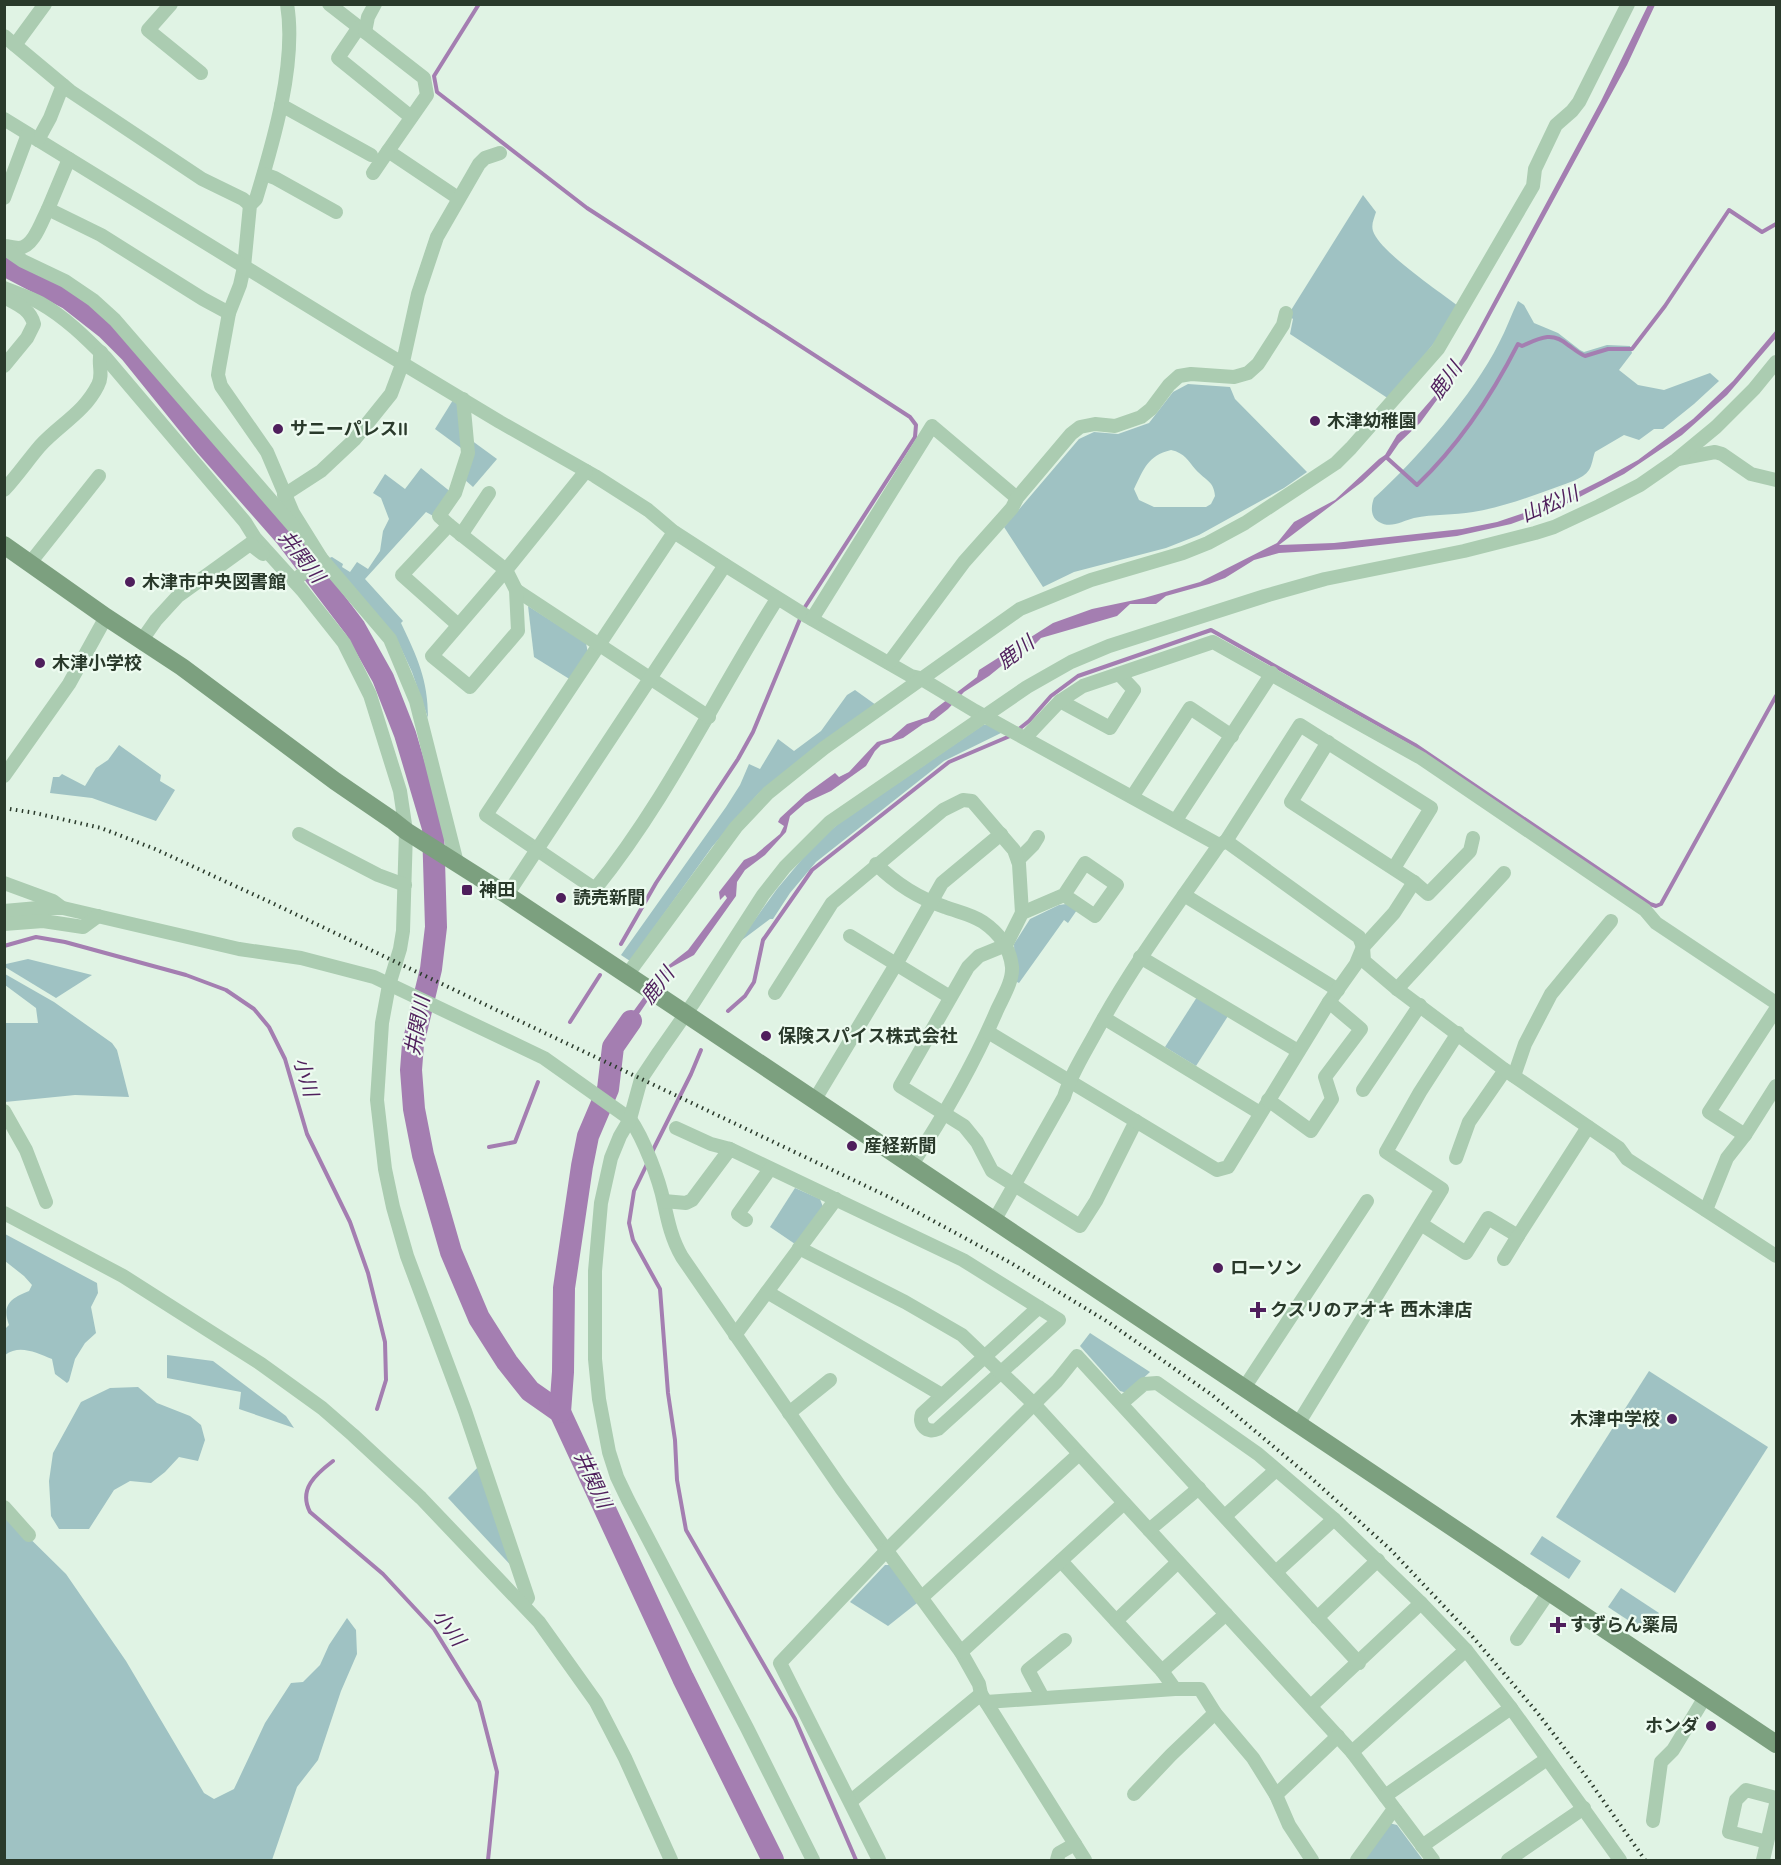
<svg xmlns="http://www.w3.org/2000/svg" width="1781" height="1865" font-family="'Varela Round','Noto Sans JP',sans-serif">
  <rect width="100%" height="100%" fill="#e0f3e4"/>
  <!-- green -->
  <g fill="#9fc2c3" fill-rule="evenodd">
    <path d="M1363,195L1376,212C1374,219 1371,224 1373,231C1379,251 1440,292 1458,306L1439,337L1389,399L1290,334L1293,319L1288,315Z"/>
    <path d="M1518,301L1524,305L1534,323L1558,333L1580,350L1584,352L1607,345L1630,346L1632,353L1619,370L1638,385L1664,390L1710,373L1719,381L1694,404L1663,429H1654L1639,440L1624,435L1595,452C1593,457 1592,466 1589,470C1583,479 1567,483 1557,487C1529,497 1503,507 1473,512C1454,515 1433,514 1414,518C1402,521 1391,529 1379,522C1370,517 1371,506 1374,498C1417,459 1473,395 1499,343C1506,330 1511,315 1518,301Z"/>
    <path d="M1188,384L1230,387L1235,399L1307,472L1284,488L1199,535L1166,548L1074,572L1043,587L1004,527L1079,439L1094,432L1118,434L1149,423L1173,392ZM1171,450C1185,453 1188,461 1196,470C1205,480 1214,481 1215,496L1211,504L1206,507H1154L1139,500L1134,489C1144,469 1147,456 1171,450Z"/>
    <path d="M453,400L460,404L465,451L435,429Z"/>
    <path d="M471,440L497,459L473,487L464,479Z"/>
    <path d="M421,468L452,493L435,517L426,512L365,579L403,621L401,623C417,657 428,679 428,718L412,672L399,644L326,559L332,557L343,564L342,567L350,572L357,562L368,569L380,551L383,531L389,519L381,498L373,493L385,474L405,489Z"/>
    <path d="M528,606L586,643L588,653L571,680L534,657Z"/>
    <path d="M855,690L876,705L813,749L758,794L712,847L630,961L621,955L726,807L740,785L749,764L760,769L778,739L794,751L821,731L847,695Z"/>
    <path d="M983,725H988L1003,732L944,761L816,862L790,893L773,919H770L738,943L777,889L814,845L838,824Z"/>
    <path d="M119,745L161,775L160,781L175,790L156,821L92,798L50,793L53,777H59L62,774L85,786L96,768L108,760Z"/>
    <path d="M1066,904L1077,910L1068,923L1064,920L1019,983L1015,981L1014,944L1030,919L1059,905Z"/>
    <path d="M28,959L92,975L56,998L5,967L6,964Z"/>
    <path d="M5,974L54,1002L112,1043L117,1050L129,1097L75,1095L5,1102V1023H38L36,1008L5,985Z"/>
    <path d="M1197,997L1228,1016L1196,1066L1165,1047Z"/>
    <path d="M795,1188L820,1199L823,1207L795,1244L770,1227Z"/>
    <path d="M5,1234L97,1283L98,1293L91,1307L96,1333L85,1343L75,1359L69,1381L67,1383L55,1374L52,1359C36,1353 20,1344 5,1355V1329L9,1325C1,1304 12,1298 29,1291L32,1285L24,1276L5,1261Z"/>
    <path d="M1090,1333L1150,1372L1127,1393L1120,1391L1080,1346Z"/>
    <path d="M167,1355L213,1361L286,1416L294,1428L239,1409L241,1392L167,1378Z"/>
    <path d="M1649,1371L1768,1447L1675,1593L1556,1517Z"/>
    <path d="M138,1387L157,1403L190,1416L201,1425L205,1440L198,1461L179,1457L165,1472L151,1483L130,1481L114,1490L89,1529H59L51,1516L49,1481L53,1453L81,1402L110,1388Z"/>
    <path d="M479,1466L518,1573L448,1498Z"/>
    <path d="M4,1513L66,1574L126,1661L204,1793L214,1799L234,1789L265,1723L291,1683L303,1682L320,1665L329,1645L347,1618L356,1630L357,1654L341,1691L318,1760L297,1787L272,1860H5Z"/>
    <path d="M1542,1536L1581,1561L1569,1579L1530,1554Z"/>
    <path d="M885,1565H891L917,1603L888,1626L850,1602Z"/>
    <path d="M1621,1588L1659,1613L1646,1632L1608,1607Z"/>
    <path d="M1389,1823L1397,1825L1423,1860H1364Z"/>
  </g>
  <!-- water -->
  <path fill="#a47eb1" d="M1648,5H1655L1627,65L1467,359L1420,423L1399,443L1390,456L1362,482L1279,545L1334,543L1462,529L1497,522L1560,501L1602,480L1638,460L1693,419L1733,381L1776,330V338L1727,395L1682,435L1624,474L1568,503L1511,524L1457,536L1345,549L1279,553L1254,560L1225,578L1209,584L1166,596L1156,604H1130L1117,616L1041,638L1034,645L1020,651L989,676L964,692L948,709L934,720L923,724L903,738L881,745L875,751L866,766L831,791L805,803L790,816L786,832L765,855L745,870L737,882L736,896L694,955L670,968L624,1036L613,1047L619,1031L665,968L688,950L727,898L725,895L720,900L719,892L744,860L755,855L780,834L784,826L778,822L780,818L806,794L835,773L839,777L849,772L877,742L891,738L907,724L928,717L931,712L977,677L979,670L1053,623L1092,609L1144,598L1200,582L1277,543L1294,522L1335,500L1379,459L1385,455L1397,435L1411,423L1437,393L1455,370L1475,336L1601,101Z"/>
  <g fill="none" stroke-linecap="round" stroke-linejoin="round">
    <!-- stream -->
    <g stroke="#a47eb1" stroke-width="4">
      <path d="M479,4L434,76L437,92L587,208L910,417L916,425L915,437L805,607L753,732L738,759L656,883L621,944"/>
      <path d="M1386,457L1417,485C1459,445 1492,395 1518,344L1522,346C1540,338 1552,331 1568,345C1574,349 1578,353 1585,356L1608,349H1632L1665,306L1729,210L1762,232L1776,224"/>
      <path d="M1019,729L1029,721L1051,696L1078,676L1211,630L1415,745L1650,904L1656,906L1661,904L1776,696"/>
      <path d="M4,946L36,937L65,942L186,975L226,990L254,1009L269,1027L285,1059L307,1134L350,1222L368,1273L385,1342L386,1380L377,1409"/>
      <path d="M728,1011L745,996L754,982L763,940L812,870L949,762L1010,736"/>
      <path d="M570,1022L600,975"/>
      <path d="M489,1147L515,1142L538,1082"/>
      <path d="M652,1152L691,1074L701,1050"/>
      <path d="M648,1162L634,1191L629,1223L633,1240L660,1289L668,1393L675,1440L677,1480L686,1530L795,1719L856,1860"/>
      <path d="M333,1461C316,1474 298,1489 310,1512L383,1574L434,1629L479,1702L497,1772L488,1860"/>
    </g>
    <!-- river -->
    <g stroke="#a47eb1" stroke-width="22">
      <path d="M4,265L69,299L106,328L131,353L206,446L286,537L355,628L383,678L405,734L433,828L436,927L431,969L413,1044L411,1070L414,1109L423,1155L451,1252L479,1318L507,1362L530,1391L560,1412L683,1678L773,1860"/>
      <path d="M560,1412L563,1372L564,1288L582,1166L588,1136L608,1089L613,1047L631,1021"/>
    </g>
    <!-- street -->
    <g stroke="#abccb1" stroke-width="14">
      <path d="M171,4L148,30L201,73"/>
      <path d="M287,4C297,63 273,143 256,199L250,205L244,267L240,285L229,313L219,368L218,375L221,386L267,452L293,513L321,558L390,639L416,701L457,863"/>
      <path d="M329,4L424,78L427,95L388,151L458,198"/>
      <path d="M359,27L338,58L411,117"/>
      <path d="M365,32L368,17L375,4"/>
      <path d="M4,36L70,91L202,179L243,199L250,205"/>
      <path d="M15,45L45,4"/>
      <path d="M281,105L371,155"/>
      <path d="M4,119L367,342L500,422L595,476L648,510L674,532L725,565L808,617L911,676L920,678L975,711L1219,845"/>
      <path d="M38,140L50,118L63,85"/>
      <path d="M373,173L388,151"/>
      <path d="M264,174L275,178L336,212"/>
      <path d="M4,198L28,134"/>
      <path d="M48,209L69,159"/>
      <path d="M4,246C9,246 15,248 19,248C34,247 42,220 48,209L101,235L203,299L229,313"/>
      <path d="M4,248L23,261L65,281L93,300L115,320L294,527"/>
      <path d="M4,288C16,293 29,297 40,303C65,317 86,338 106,358L245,522L255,538L302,590L344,643L370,695L400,791L406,831L403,931L400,949L389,985L382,1023L377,1100L385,1169L393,1207L407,1256L465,1411L528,1598L523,1604"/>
      <path d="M4,297C17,304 30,309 34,324L27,338L4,366"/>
      <path d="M1678,459L1715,452L1722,454L1751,474L1776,480"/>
      <path d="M4,490C17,476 28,460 40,446C60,424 84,413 98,385C104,374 97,363 101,352"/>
      <path d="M284,495L321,471L354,440L391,394L403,362L418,294L437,237L479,164L485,158L500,153"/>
      <path d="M449,525L439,516L455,493L468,453L463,399"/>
      <path d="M674,532L486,815L595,889C667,800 716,695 777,599"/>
      <path d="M461,535L489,493"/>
      <path d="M30,563L99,476"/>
      <path d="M294,581L321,558"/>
      <path d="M516,590L709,717"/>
      <path d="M812,619L932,426L1017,498"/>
      <path d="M457,624L402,575L449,525L506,570L432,656L470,687L518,631L516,590L506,570L586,471"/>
      <path d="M142,640L156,620L178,596L250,544L263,554"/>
      <path d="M889,663L964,562L1012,508L1017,498L1071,434L1080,427L1095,424L1115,426L1141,417L1151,409L1169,385L1179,376L1191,374L1234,377L1248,373L1258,364L1283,325L1286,313"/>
      <path d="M1060,701L1110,728L1134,690L1119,674"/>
      <path d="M1025,738L1060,701L1083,686L1213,642L1421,758L1645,910L1656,923L1776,1003"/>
      <path d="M1328,742L1291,802L1414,882L1428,894L1470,851L1473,838"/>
      <path d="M4,776L69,684L106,617"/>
      <path d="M1132,797L1190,708L1232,736"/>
      <path d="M1176,820L1272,673"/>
      <path d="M299,834L378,875L405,885"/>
      <path d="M1226,841L1300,725L1431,808L1394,868"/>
      <path d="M1018,860L1033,845L1038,837"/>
      <path d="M876,864C897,885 918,898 945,907C958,912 971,914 983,922C999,933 1010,948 1012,967C1013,981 1003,997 997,1010C974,1064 944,1116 911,1166"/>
      <path d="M4,883L53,901L61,907"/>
      <path d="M507,895L725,565"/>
      <path d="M1064,895L1085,863L1117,885L1095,916L1064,895L1022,913L1006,945L979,956L968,967L900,1086L964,1126L977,1142L992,1171L1080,1226L1096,1201L1136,1121"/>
      <path d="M1184,895L1338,990"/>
      <path d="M4,911L38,908H63L239,949L301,958L374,977L544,1058L630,1119C644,1139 659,1179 664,1203C668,1222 672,1240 682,1257L841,1488L961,1652L979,1684L981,1694L1085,1860"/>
      <path d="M4,924L43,921L83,927L98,916"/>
      <path d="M850,936L950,997"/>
      <path d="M1140,957L1298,1051"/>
      <path d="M627,975L736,827L768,793L824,748L1020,609L1091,580L1183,553L1208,543L1245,523L1336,463L1351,448L1438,349L1533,186L1535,169L1556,125L1572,111L1579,102L1628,4"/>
      <path d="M1397,989L1504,873"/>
      <path d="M775,993L832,903L943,810L963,800L972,801L1014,850L1019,864L1022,913"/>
      <path d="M1104,1018L1260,1113"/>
      <path d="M988,1032L1217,1170L1228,1167L1329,1002L1356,964L1363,947L1394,913L1414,882"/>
      <path d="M1514,1076L1525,1044L1551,994L1611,921"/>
      <path d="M1363,1090L1420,1005"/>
      <path d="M1268,1100L1311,1131L1332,1099L1325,1077L1361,1029L1329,1002"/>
      <path d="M814,1101L895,966L942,883L1001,834"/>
      <path d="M4,1111L26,1150L46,1202"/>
      <path d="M676,1128L711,1144L730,1149"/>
      <path d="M1745,1135L1709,1112L1776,1009"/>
      <path d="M1456,1158L1469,1122L1505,1070"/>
      <path d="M664,1201L686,1203L692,1200L730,1149L963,1260L1059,1320L938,1429C927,1434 918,1425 922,1414L1039,1307"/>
      <path d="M1706,1210L1727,1158L1745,1135L1776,1086"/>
      <path d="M4,1213L123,1276L261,1364L322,1408L353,1435L421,1498L539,1622L596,1702L625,1758L671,1860"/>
      <path d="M746,1220L738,1214L770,1169"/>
      <path d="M994,1221L1064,1097C1071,1074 1084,1054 1096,1032C1132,966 1176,907 1219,845L1226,841L1359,937L1363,947L1364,961L1397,989L1505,1070L1619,1148L1627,1159L1776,1256"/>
      <path d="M1421,1224L1466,1253L1488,1218L1518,1236L1588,1127"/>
      <path d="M799,1248L905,1302L962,1335L1033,1403L1352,1752L1433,1860"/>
      <path d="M1504,1259L1518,1236"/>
      <path d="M767,1292L942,1395"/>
      <path d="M735,1335L836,1199"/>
      <path d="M1244,1388L1367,1201"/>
      <path d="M1122,1403L1144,1384L1157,1383L1258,1454L1334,1519L1421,1603L1466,1650L1511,1708L1620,1860"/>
      <path d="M789,1413L830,1380"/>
      <path d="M1298,1424L1442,1189L1386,1152L1420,1092L1458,1033"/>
      <path d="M4,1507L29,1535"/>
      <path d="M1225,1516L1276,1470"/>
      <path d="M1149,1530L1199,1488"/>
      <path d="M1061,1561L1162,1671L1175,1689"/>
      <path d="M1276,1572L1334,1519"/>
      <path d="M921,1598L1079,1454"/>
      <path d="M1317,1618L1378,1560"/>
      <path d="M1116,1621L1178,1562"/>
      <path d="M1517,1639L1549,1592"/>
      <path d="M961,1652L1124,1503"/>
      <path d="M1162,1671L1226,1614"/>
      <path d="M1043,1698L1028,1670L1065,1640"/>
      <path d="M986,1702L1175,1689H1200L1215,1713L1253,1758L1276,1795L1338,1736"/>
      <path d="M1311,1706L1421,1603"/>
      <path d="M1352,1752L1466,1650"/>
      <path d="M1134,1794L1171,1755L1215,1713"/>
      <path d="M1276,1795L1289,1825L1312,1860"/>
      <path d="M1385,1796L1511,1708"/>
      <path d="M851,1801L981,1694"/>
      <path d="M1653,1821L1661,1762L1673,1750L1705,1697"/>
      <path d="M1767,1842L1729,1832L1736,1800L1746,1790L1776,1798"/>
      <path d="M1422,1846L1547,1759"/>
      <path d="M813,1860L747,1728L628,1500L617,1477L609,1452L599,1399L595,1359V1271L601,1203L611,1158L620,1136L630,1119L641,1079L659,1052L694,1002L763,895L785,867L830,822L1027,687L1071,662L1109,646L1265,596L1325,579L1464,551L1535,533L1554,527L1599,506L1640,485L1676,460L1716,427L1754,389L1776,362"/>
      <path d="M879,1860L780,1663L887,1550L1057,1381L1077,1356L1359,1663"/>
      <path d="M1057,1860L1059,1853L1075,1844"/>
      <path d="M1357,1860L1391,1813L1396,1811"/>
      <path d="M1508,1860L1584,1808"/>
      <path d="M1763,1860L1776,1804"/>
    </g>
    <!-- secondary -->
    <path stroke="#7ca07f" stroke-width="18" d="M4,545L106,617L182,667L335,781L392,820L406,831L507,895L677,1008L1776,1744"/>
    <!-- rail -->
    <path stroke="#2a3a2b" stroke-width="4" stroke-dasharray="1.5 4.5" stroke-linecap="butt" d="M4,808L35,813L101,828L155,849L270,902L889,1197L1011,1263L1108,1322L1212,1395L1310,1477L1390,1549L1472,1636L1536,1711L1588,1779L1645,1860"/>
  </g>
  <!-- markers -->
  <g fill="#4f1f5c" stroke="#edfbf0" stroke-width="2">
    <circle cx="1315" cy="421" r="6"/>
    <circle cx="278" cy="429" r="6"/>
    <circle cx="130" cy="582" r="6"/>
    <circle cx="40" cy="663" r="6"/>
    <rect x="461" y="884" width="12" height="12" rx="3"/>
    <circle cx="561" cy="898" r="6"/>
    <circle cx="766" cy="1036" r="6"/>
    <circle cx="852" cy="1146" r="6"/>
    <circle cx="1218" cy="1268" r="6"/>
    <path d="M1255 1301h6v6h6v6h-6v6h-6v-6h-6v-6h6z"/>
    <circle cx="1672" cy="1419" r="6"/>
    <path d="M1555 1616h6v6h6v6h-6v6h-6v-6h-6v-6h6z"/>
    <circle cx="1711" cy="1726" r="6"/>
  </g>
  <g text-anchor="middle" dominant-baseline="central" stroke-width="4.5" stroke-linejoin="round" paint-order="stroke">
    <!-- poi labels -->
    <g font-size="18" font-weight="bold" fill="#2a3a2b" stroke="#edfbf0" text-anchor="start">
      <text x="1327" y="421">木津幼稚園</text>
      <text x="290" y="429">サニーパレスII</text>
      <text x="142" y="582">木津市中央図書館</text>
      <text x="52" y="663">木津小学校</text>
      <text x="479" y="890">神田</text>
      <text x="573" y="898">読売新聞</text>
      <text x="778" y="1036">保険スパイス株式会社</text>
      <text x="864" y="1146">産経新聞</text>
      <text x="1230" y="1268">ローソン</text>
      <text x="1270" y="1310">クスリのアオキ 西木津店</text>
      <text x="1660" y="1419" text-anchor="end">木津中学校</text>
      <text x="1570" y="1625">すずらん薬局</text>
      <text x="1699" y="1726" text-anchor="end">ホンダ</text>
    </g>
    <!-- water labels -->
    <g font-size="20" font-style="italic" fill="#4f1f5c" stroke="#edfbf0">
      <text transform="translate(1446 381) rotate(-54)">鹿川</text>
      <text transform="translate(1550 505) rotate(-23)">山松川</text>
      <text transform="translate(301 557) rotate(52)">井関川</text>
      <text transform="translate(1016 653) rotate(-37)">鹿川</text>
      <text transform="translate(658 986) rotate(-52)">鹿川</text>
      <text transform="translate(418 1026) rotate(-80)">井関川</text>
      <text transform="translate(305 1077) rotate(73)">小川</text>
      <text transform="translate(592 1480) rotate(65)">井関川</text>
      <text transform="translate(448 1628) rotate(54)">小川</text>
    </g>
  </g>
  <!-- border -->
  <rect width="1781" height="1865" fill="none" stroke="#2a3a2b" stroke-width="12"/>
</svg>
